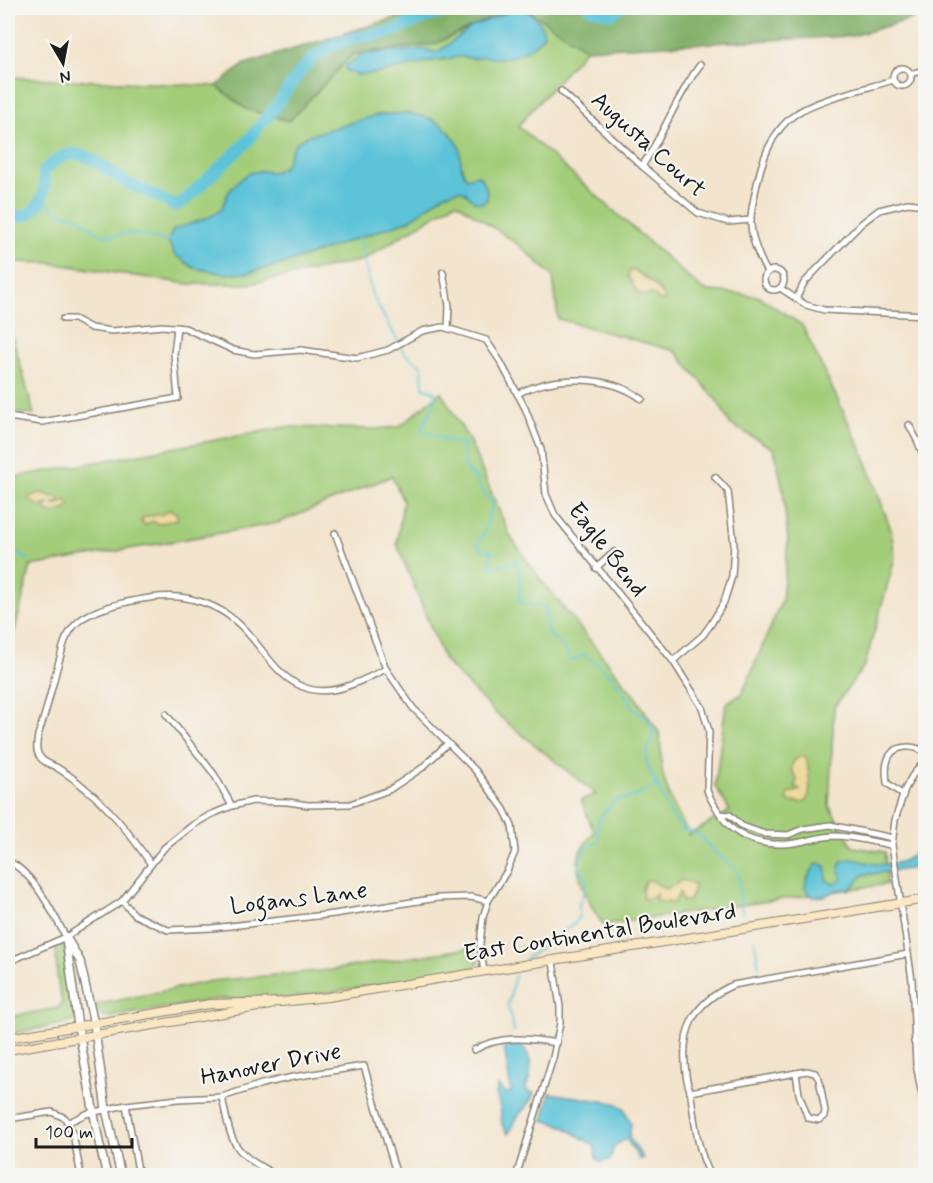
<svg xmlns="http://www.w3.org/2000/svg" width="933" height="1183" font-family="Mynerve,sans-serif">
  <rect width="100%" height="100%" fill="#f6f6f2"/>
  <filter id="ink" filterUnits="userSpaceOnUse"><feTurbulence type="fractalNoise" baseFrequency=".0167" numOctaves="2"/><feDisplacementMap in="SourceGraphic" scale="12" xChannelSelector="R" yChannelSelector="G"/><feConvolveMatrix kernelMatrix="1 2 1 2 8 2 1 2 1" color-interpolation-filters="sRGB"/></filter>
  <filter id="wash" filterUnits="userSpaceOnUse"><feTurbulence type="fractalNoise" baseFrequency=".008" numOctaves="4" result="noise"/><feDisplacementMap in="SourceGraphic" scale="24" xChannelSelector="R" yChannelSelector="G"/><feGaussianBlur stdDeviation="1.35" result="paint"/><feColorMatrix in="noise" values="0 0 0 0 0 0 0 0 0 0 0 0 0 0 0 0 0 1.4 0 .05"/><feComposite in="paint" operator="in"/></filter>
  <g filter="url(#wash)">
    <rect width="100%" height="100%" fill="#f3e4cd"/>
    <!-- green -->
    <g fill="#a3cd79" stroke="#60744a" stroke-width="1.5">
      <path d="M513,8H525L586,49L518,126L703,290L758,296L802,325L865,457L891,530L895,558L865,665L834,707L829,806L853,847L885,852L887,884L603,925C591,908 572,873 580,852C583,845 590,838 594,832L581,800L596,794L494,712L444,660L397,544L403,501L392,476L278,523L31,566L8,657V481L10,478L286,427L375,429L399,427L441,392L469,440L510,536L541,580L634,695L660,734L662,772L670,798L689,835L730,811L715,786L726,703L742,694L782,600L788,541L783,489L774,449L730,424L718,402L675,351L558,319L553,276L520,246L456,202L363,260L250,284H188L51,263L13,262L8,298V77L217,86L246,109L289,121L353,54L434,44Z"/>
      <path d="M8,320L34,414V415L8,412Z"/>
      <path d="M59,945L65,948L76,1019L69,1023L8,1034V1017L58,1008L62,1003L57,977L56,948Z"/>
      <path d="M476,947L479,963L474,969L469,971L292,998L219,999L105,1018L96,1012L95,1005L212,981L330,970Z"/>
    </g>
    <!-- forest -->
    <g fill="#82b069" stroke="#4f6642" stroke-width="1.5">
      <path d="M424,8H513L434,44L353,54L289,121L246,109L217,86L245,64L421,10Z"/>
      <path d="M525,8H925L926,15L852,36L586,49Z"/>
    </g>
    <!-- sand -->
    <g fill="#eeda9e" stroke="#857b5d" stroke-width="1.5">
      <path d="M634,270C642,275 665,291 665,301H660L652,294C636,299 636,288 628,276L630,271Z"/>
      <path d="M42,493L52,497H60L59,502L52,504L57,505L66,500L69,504L67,509L54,513L48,512L45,508L49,504L39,506L29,500L30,496Z"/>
      <path d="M169,510L177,513V519L159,524L152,521L146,525L141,522L144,517L163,514Z"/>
      <path d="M800,756H804L807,759C807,769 815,796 804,802C801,804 793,801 789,802L787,797L788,794L800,790L795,787L797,779L791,768L794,761Z"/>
      <path d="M646,880H651L665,889L677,884L681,880L693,883L694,888L689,901H683L680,897V891L674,903L656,901V893L653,898L643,899L642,889Z"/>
    </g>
    <!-- water -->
    <g fill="#5bc3d8" stroke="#3c707a" stroke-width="1.5">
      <path d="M518,8C531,12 543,21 544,35C530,52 506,64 484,56C470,61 473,57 461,57C455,57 443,60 436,60L379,73L358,75L346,71L345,67L362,54L424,49L434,52H438L473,26Z"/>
      <path d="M404,113C425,115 441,120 454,138C457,142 460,146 460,151C461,161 460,170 467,178L477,175C485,180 488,191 487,200L482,203L475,202L465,192L459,190L445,194L410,220L286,263L247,273L226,274L194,268L174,254L168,241L173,230L209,217L221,210L228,193L237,182L249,173L260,171L273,172L283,168C294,153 286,147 307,136L377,115Z"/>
      <path d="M925,843V863L916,868L863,875L851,889L837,890L825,896L813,897L805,889C805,881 812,868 818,863L826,866L827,881L836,884L842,879L839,866L842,861C853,857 859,861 870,863C891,868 913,861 925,843Z"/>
      <path d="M520,1045C529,1049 532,1066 530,1076C529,1081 526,1084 526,1090L534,1093C530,1105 521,1110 516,1120C513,1126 513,1129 508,1134L502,1125L500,1107L496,1093L498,1086L506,1093L511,1092L504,1046Z"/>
      <path d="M550,1093L615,1103L624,1108L631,1124L629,1137L643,1158L640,1160L626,1139L614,1146L610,1160L601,1162L596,1158L595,1146L563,1126L543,1120Z"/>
    </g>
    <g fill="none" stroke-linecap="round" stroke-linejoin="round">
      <!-- stream -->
      <g stroke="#5bc3d8" stroke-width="2">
        <path d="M44,193L47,203L59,212L78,217L100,234L111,236L130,233L169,241"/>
        <path d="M359,235L372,295L405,354L422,366L423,387L435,392V403L421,430L452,442H462L465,468L472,476H477L478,484L493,504L484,533L478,543L481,550L492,551L490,562L491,568L517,560L520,581L519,602L546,608L547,631L566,651L570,661L584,655C610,670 621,687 636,712L646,716L654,734L647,752L646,762L671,815L682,829L698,834L712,850L735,868L739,878L740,902L743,915"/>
        <path d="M8,425L16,474L15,482L8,490"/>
        <path d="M8,549L29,560"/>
        <path d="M754,938L759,966"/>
        <path d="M524,960L575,923L579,917V905L587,884L586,879L579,865L583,852L598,840L597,827L600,817L616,800L634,797L656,785"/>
        <path d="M514,1032L508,1005L515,975"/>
      </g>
      <!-- river -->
      <g stroke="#5bc3d8" stroke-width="12">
        <path d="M590,8L611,14L619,8"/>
        <path d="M262,122L268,117L302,69L313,58L333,45L359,37L388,33L430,16L460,8"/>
        <path d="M8,212C23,225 40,208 44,192C45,185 44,178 44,171C79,135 95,165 128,183C144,191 159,196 174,206L183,202L248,141L257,129"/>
      </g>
    </g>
  </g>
  <g filter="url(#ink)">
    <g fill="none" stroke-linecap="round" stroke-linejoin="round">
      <defs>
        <g id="minor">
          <circle cx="902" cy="77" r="9"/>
          <path d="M911,74L926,69"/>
          <path d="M561,91L642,166L698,213L728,222L751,220"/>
          <path d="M642,166C664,134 676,97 700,65"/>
          <circle cx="774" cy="280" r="10"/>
          <path d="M443,272L449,306L448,328"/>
          <path d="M767,272C759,257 752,242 751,225C750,214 753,203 755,193C761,163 770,131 797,113C821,98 865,89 893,80"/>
          <path d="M780,288L806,305L824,310L926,315"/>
          <path d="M796,299L804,283L818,268L862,223L879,210L908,203L926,205"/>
          <path d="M63,319H74L91,328L112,331L162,326L185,328L233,350L254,354L301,350L357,358L388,350L422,331L443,327L486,340L500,361L525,408L541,449L546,494L555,515L673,661L702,707L709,731L707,790C710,800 715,805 720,814C733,836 757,845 783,844C800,844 815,837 833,836C853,836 872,842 892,845"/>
          <path d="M517,394C554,375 608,374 642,399"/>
          <path d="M8,417L42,422L178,398L174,354L177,327"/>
          <path d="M909,425L917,440L926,462"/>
          <path d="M335,533L386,669L413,708L475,770L504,809L512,826L515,852L507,871L488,901L483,917L480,944L484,972"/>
          <path d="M596,568L614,552"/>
          <path d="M673,661L703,635L711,624L724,602L732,576L734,544L728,491L715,477"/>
          <path d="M166,714L214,774L232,806"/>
          <path d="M926,759L912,776L905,789L895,820L892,845L912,980L916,1064L926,1116"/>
          <path d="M903,795L887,783C886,775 885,767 888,759C894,744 916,744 926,754"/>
          <path d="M721,814L730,815L742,826L765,834L788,835L803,829L830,825L893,838"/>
          <path d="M8,861C34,873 52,912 66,937"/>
          <path d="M150,863C132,836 112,810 86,789C77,781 66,773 56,767C50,764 44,763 40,757C35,751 37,743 38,735C47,711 52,686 59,661C62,653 63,642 68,635C71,629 77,622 83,618C104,605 154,594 179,597C198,599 219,607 233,619C261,640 273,679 309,689C335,696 363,680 386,669"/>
          <path d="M122,901L135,915L168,930L212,928L334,914L438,898L471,897L488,901"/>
          <path d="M8,962L66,937L122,901L164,848L193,825L210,815L232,806L253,801L288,802L308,805L350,804L389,790L422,768L448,743"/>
          <path d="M914,1042L926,1040"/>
          <path d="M474,1050C500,1035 528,1038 557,1043"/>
          <path d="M807,1071L815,1073L819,1079L825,1111L824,1116L819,1120L808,1118L799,1094L796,1073Z"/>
          <path d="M690,1092L796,1073"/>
          <path d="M222,1097C232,1146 232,1152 278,1176"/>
          <path d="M126,1105L139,1176"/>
          <path d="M8,1119L52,1112L65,1118L73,1134L81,1176"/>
          <path d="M69,1122L86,1114L126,1105L178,1099L222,1097L262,1084L293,1077L364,1066L397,1176"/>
          <path d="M518,1176V1170L553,1058L560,1023V1007L553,962"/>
          <path d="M711,1176C697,1150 695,1124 691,1096C690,1088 686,1081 686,1074C680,1030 693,1003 733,985L908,954"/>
        </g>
        <g id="tertiary">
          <path d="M66,937L80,961L94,1024L106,1109L121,1176"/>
          <path d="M66,939L78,1026L99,1142L107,1176"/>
        </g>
        <g id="secondary">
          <path d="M8,1038L210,1004L281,1002L328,997L926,899"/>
          <path d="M8,1050L270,1005"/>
        </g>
      </defs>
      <!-- minor casing -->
      <use href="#minor" stroke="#888074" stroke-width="8"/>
      <!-- tertiary casing -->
      <use href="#tertiary" stroke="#888074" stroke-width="10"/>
      <!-- secondary casing -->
      <use href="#secondary" stroke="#888074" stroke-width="10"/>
      <!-- minor -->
      <use href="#minor" stroke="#fff" stroke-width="5"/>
      <!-- tertiary -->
      <use href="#tertiary" stroke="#fff" stroke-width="7"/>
      <!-- secondary -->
      <use href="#secondary" stroke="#fae7c3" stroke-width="8"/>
    </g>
  </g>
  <g text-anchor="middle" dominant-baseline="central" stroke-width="4.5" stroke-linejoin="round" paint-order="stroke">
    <!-- street labels -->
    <g font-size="24" fill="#1c1c1c" stroke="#f6f6f2">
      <text transform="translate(648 145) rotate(42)">Augusta Court</text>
      <text transform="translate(607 550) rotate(52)">Eagle Bend</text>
      <text transform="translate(299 899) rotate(-7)">Logans Lane</text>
      <text transform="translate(600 933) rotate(-9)">East Continental Boulevard</text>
      <text transform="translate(271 1065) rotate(-11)">Hanover Drive</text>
    </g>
  </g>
  <!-- margin -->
  <rect width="933" height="1183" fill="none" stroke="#f6f6f2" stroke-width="30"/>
  <!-- north arrow -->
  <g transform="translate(63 63) rotate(170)" stroke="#f6f6f2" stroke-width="4.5" paint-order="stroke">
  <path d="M0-4.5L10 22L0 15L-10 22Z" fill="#1c1c1c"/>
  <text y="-9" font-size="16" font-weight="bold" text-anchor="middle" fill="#1c1c1c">N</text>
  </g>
  <!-- scale -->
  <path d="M36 1138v9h96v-9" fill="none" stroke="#1c1c1c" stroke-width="3"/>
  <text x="45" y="1138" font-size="18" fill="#1c1c1c" stroke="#f6f6f2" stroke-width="4.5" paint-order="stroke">100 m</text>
</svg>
